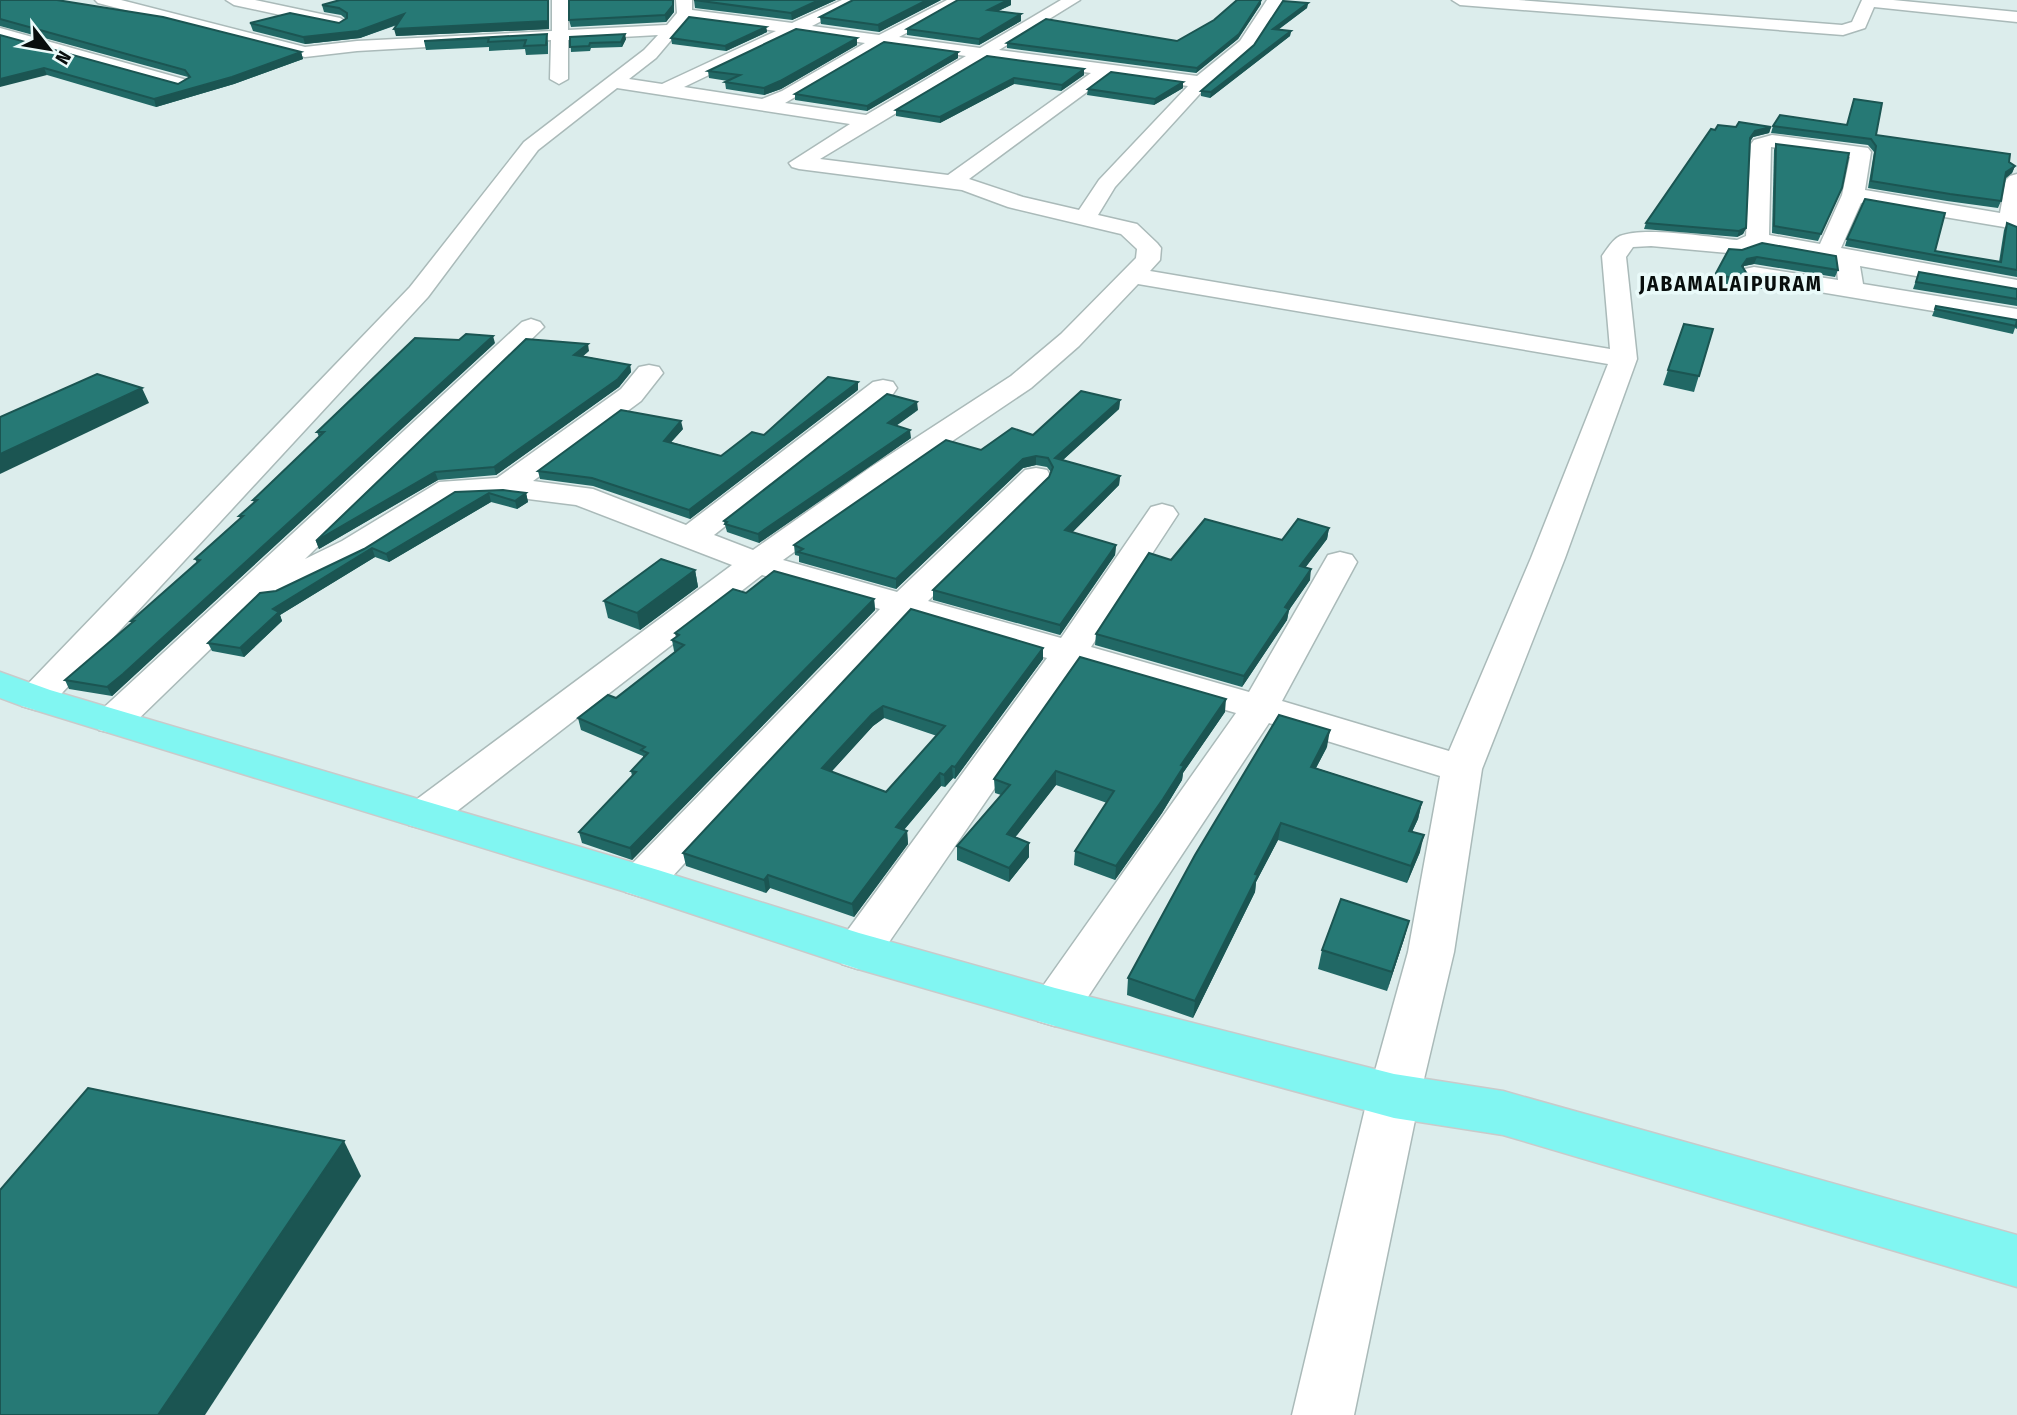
<svg xmlns="http://www.w3.org/2000/svg" width="2017" height="1415" font-family="'Fira Sans Condensed',sans-serif">
  <rect width="100%" height="100%" fill="#dcedec"/>
  <g fill="none" stroke-linecap="round" stroke-linejoin="round">
    <defs>
      <g id="minor">
        <path d="M95,0H121L305,47L357,41L552,31V0H568V30L667,25L677,13L676,0H692V10L792,23L842,0H862L812,26L879,35L947,0H967L899,37L980,48L1061,0H1080L999,50L1197,76L1240,41L1267,0H1283L1252,48L1207,86L1115,187L1098,215L1137,224L1157,243L1161,248L1160,260L1150,271L1610,349L1602,256C1607,249 1613,239 1620,236C1643,226 1710,237 1737,240L1746,236L1751,144L1754,140L1772,135L1868,148L1871,152L1865,190L2000,213L2006,180L2010,176L2017,174V232L2004,227L1861,203L1841,248L2017,280V294L1860,266L1863,284L2017,309V325L1754,281L1745,279L1742,274L1745,269L1754,267L1838,280L1836,261L1826,259L1759,247L1739,254L1651,246L1633,247L1626,257L1637,359L1565,558L1482,769L1454,952L1420,1096L1354,1415H1292L1368,1096L1408,952L1440,776L1269,723L1072,1021L1055,1026L1038,1021L1031,1007L1038,993L1236,713L1078,667L874,964L858,969L842,964L835,951L842,938L1047,658L911,618L658,892L642,897L626,892L620,881L626,870L880,609L762,575L439,825L424,829L409,825L403,815L409,805L732,565L576,505L505,496L457,498L366,555L278,597L262,599L127,730L113,733L99,730L94,721L99,712L522,322L531,319L540,322L544,327L305,559L342,541L439,482L497,478L621,389L639,367L649,365L659,367L663,373L641,401L533,481L593,489L686,525L873,382L883,380L893,382L897,388L893,394L714,535L753,550L871,467L1011,376L1061,334L1136,258L1137,249L1121,234L1008,207L962,190L799,169L792,167L789,163L850,124L617,88L538,150L428,297L50,706L36,710L22,706L17,698L22,690L410,287L524,142L644,50L658,35L568,40V79L559,84L550,79L551,40L357,51L305,57L98,3ZM689,19L776,31L662,84L629,79L656,58ZM796,33L865,43L782,91L762,99L684,87ZM884,45L966,56L866,115L785,103ZM986,59L1091,73L948,175L820,159ZM1110,75L1188,86L1099,180L1079,210L1023,197L969,179ZM1771,147L1850,157L1842,195L1820,244L1769,235ZM1138,284L1608,364L1531,558L1449,751L1282,701L1357,562L1352,555L1340,552L1328,555L1249,692L1091,647L1178,514L1173,507L1162,504L1151,507L1061,638L928,601L1047,484L1051,477L1047,470L1036,468L1025,470L897,592L783,560L893,481L1031,388L1079,346Z"/>
        <path d="M226,0H255L340,18L348,23L340,28L234,5Z"/>
        <path d="M1452,0H1518L1842,25L1852,22L1862,0H1893L2017,12V22L1874,7L1865,28L1843,35L1460,5Z"/>
        <path d="M0,28L187,80L190,84L181,89L0,38Z"/>
      </g>
      <path id="major" d="M0,672L50,690L658,870L859,933L1055,988L1394,1074L1503,1091L2017,1235V1287L1503,1135L1394,1118L1055,1026L858,969L626,892L22,706L0,698Z"/>
    </defs>
    <!-- minor casing -->
    <use href="#minor" stroke="#aabab9" stroke-width="3"/>
    <!-- major casing -->
    <use href="#major" stroke="#c9caca" stroke-width="3"/>
    <!-- minor -->
    <use href="#minor" fill="#fff" fill-rule="evenodd"/>
    <!-- major -->
    <use href="#major" fill="#81f6f2" fill-rule="evenodd"/>
  </g>
  <!-- wall -->
  <g fill="#216865" fill-rule="evenodd">
    <path d="M0,0L301,52L303,59L234,84L156,107L47,75L0,35L178,84L188,78V77L0,26Z"/>
    <path d="M549,0V29L396,36L397,25L360,38L305,44L253,31L250,23H339L346,19L341,15L324,12L322,5L413,1Z"/>
    <path d="M674,0V12L666,22L571,27L569,20Z"/>
    <path d="M694,0H836L792,20L695,8Z"/>
    <path d="M853,0H941L879,32L821,24L820,17Z"/>
    <path d="M1011,0V5L998,11L1021,21L979,45L907,35V29Z"/>
    <path d="M1308,3L1307,8L1278,30L1291,31L1290,36L1210,98L1201,96V91L1254,45Z"/>
    <path d="M1261,4L1238,39L1196,73L1007,48V43L1177,41Z"/>
    <path d="M766,27L767,32L726,51L672,44L671,38Z"/>
    <path d="M547,34L548,43V54L526,55L525,49L489,51V47L426,50L424,41Z"/>
    <path d="M570,37L626,39L622,47L591,48L590,51L571,52Z"/>
    <path d="M857,38V45L781,89L764,95L726,89L725,82L728,81L709,78L708,71Z"/>
    <path d="M958,52V58L867,111L795,100V94Z"/>
    <path d="M987,56L1084,69V75L1061,91L1014,84L940,123L896,116V110Z"/>
    <path d="M1183,82V88L1154,105L1087,95L1088,89Z"/>
    <path d="M1773,126L1876,135L2009,162L2015,166L2012,173L2006,178L2001,201L1998,208L1947,201L1868,188L1874,152L1868,145L1771,133Z"/>
    <path d="M1736,127H1771L1769,133L1753,137L1750,142L1746,228L1743,234L1737,237L1644,229L1646,223L1715,130Z"/>
    <path d="M1776,144L1842,188L1818,241L1772,233L1774,150Z"/>
    <path d="M2007,223L2017,227V277L1845,246L1847,239L1935,251L1999,262L2004,230Z"/>
    <path d="M1742,250L1838,270L1835,277L1754,264L1744,266L1743,268L1747,274L1789,282L1785,292L1712,282L1715,275Z"/>
    <path d="M1919,272L2017,289V306L1913,289Z"/>
    <path d="M1936,306L2017,320V329L2015,328L2013,334L1932,316Z"/>
    <path d="M1713,329L1694,392L1663,385L1668,370Z"/>
    <path d="M495,343L112,696L69,689L65,680L132,623L131,621L197,563L195,559L240,518L239,516L254,503L253,500L319,437L317,432Z"/>
    <path d="M589,351L583,356L630,365L631,372L619,387L496,475L438,480L319,549L316,541Z"/>
    <path d="M858,390L690,519L593,486L540,479L538,471L683,429L671,442L721,456Z"/>
    <path d="M1120,400L1119,409L1063,460L1120,476L1119,485L1072,532L1116,545L1115,555L1060,635L933,600V590L1049,477L1051,472L1047,467L1036,465L1023,468L896,589L799,562V556L795,555L794,545L981,450L1033,435Z"/>
    <path d="M918,410L896,426L911,438L759,543L727,532L724,521Z"/>
    <path d="M455,492L526,493L528,502L517,509L491,502L389,562L375,557L280,615L282,621L244,657L212,651L208,643L276,591L364,549Z"/>
    <path d="M1329,528L1327,539L1305,568L1310,580L1289,610L1287,620L1242,687L1095,645L1096,634L1282,540Z"/>
    <path d="M695,570L698,587L640,630L608,618L604,601Z"/>
    <path d="M746,593L874,599L875,610L632,860L582,843L579,832L632,776L631,771L643,758V756L581,730L578,718L616,698L675,652L674,651L672,640L676,637L675,633Z"/>
    <path d="M911,609L1043,648V659L955,779L953,778L945,787L941,786L904,830L907,831L908,844L854,917L770,888L766,893L686,866L683,853ZM884,718L937,736L886,792L831,772L873,726Z"/>
    <path d="M1225,712L1183,773L1182,780L1162,813L1115,880L1074,865L1075,851L1107,803L1056,785L1015,837L1029,843V857L1009,882L957,860V846L1001,795L995,793L994,779Z"/>
    <path d="M1327,747L1316,768L1422,802L1418,819L1412,832L1420,852L1407,883L1278,840L1256,882L1255,892L1193,1018L1127,995L1128,978Z"/>
    <path d="M1409,921L1404,939L1387,991L1318,969L1322,950Z"/>
  </g>
  <!-- shaded-wall -->
  <g fill="#1b5552">
    <path d="M549,0V29L396,36L394,29Z"/>
    <path d="M673,0L674,12L666,22L665,15Z"/>
    <path d="M819,0H836L792,20L791,13Z"/>
    <path d="M927,0H941L879,32L878,25Z"/>
    <path d="M1008,0H1011V5L988,16V10Z"/>
    <path d="M1261,0V4L1238,39L1196,73L1197,68Z"/>
    <path d="M1308,3L1307,8L1272,34L1273,29Z"/>
    <path d="M404,14L406,21L360,38L305,44L303,37Z"/>
    <path d="M1021,14V21L979,45V39Z"/>
    <path d="M766,27L767,32L726,51L725,46Z"/>
    <path d="M1291,31L1290,36L1210,98L1211,92Z"/>
    <path d="M625,34L626,39L622,47L621,42Z"/>
    <path d="M857,38V45L781,89L764,95V88Z"/>
    <path d="M301,52L303,59L234,84L156,107L154,99Z"/>
    <path d="M958,52V58L867,111V106Z"/>
    <path d="M44,68L47,75L0,87V79Z"/>
    <path d="M1084,69V75L1061,91L1062,85Z"/>
    <path d="M1014,78V84L940,123V117Z"/>
    <path d="M1183,82V88L1154,105L1155,99Z"/>
    <path d="M1771,127L1769,133L1753,137L1748,144L1750,138L1755,131Z"/>
    <path d="M2015,166L2012,173L2003,180L2006,172Z"/>
    <path d="M1746,228L1743,234L1737,237L1739,231Z"/>
    <path d="M1757,257L1754,264L1744,266L1740,273L1742,266L1747,259Z"/>
    <path d="M493,336L495,343L112,696L107,687Z"/>
    <path d="M588,344L589,351L576,362L574,355Z"/>
    <path d="M630,365L631,372L619,387L496,475L494,467Z"/>
    <path d="M858,382V390L690,519L689,510Z"/>
    <path d="M142,388L149,403L0,474V454Z"/>
    <path d="M1120,400L1119,409L1055,467V458Z"/>
    <path d="M917,402L918,410L888,431V423Z"/>
    <path d="M681,421L683,429L665,449L664,441Z"/>
    <path d="M910,430L911,438L759,543L758,534Z"/>
    <path d="M1036,456V465L1023,468L896,589V579L1023,459Z"/>
    <path d="M435,472L438,480L319,549L316,541Z"/>
    <path d="M1120,476L1119,485L1065,540V530Z"/>
    <path d="M489,493L491,502L389,562L386,554Z"/>
    <path d="M526,493L528,502L517,509L515,501Z"/>
    <path d="M1329,528L1327,539L1298,577L1300,566Z"/>
    <path d="M1116,545L1115,555L1060,635V625Z"/>
    <path d="M372,548L375,557L280,615L282,621L244,657L240,648L273,609Z"/>
    <path d="M1311,569L1310,580L1289,610L1287,620L1242,687L1244,676L1285,607Z"/>
    <path d="M695,570L698,587L640,630L637,613Z"/>
    <path d="M874,599L875,610L632,860L630,848Z"/>
    <path d="M1043,648V659L955,779V767Z"/>
    <path d="M1226,699L1225,712L1183,773L1182,780L1162,813L1115,880L1116,866L1181,765Z"/>
    <path d="M883,706L884,718L873,726L823,781L822,768L872,714Z"/>
    <path d="M1330,730L1327,747L1308,783L1311,767Z"/>
    <path d="M952,766L953,778L945,787L944,775Z"/>
    <path d="M1056,771V785L1007,848V834Z"/>
    <path d="M940,773L941,786L896,839V827Z"/>
    <path d="M1422,802L1418,819L1405,847L1409,831Z"/>
    <path d="M1281,823L1278,840L1256,882L1255,892L1193,1018L1195,1001L1255,874Z"/>
    <path d="M907,831L908,844L854,917L852,904Z"/>
    <path d="M1424,835L1420,852L1407,883L1411,866Z"/>
    <path d="M1029,843V857L1009,882V868Z"/>
    <path d="M768,875L770,888L766,893L764,880Z"/>
    <path d="M1409,921L1404,939L1387,991L1392,972Z"/>
    <path d="M344,1141L361,1176L205,1415H158Z"/>
  </g>
  <!-- building -->
  <g fill="#267975" stroke="#1b5552" stroke-width="2" fill-rule="evenodd">
    <path d="M0,0H57L163,17L301,52L232,77L154,99L44,68L0,79V35L178,84L190,77L185,70L0,19Z"/>
    <path d="M340,0H548V21L394,29L404,14L358,31L303,37L250,23L290,13L339,23L347,18V13L339,8L322,5Z"/>
    <path d="M569,0H673V5L665,15L569,20Z"/>
    <path d="M694,0H819L791,13Z"/>
    <path d="M853,0H927L878,25L820,17Z"/>
    <path d="M958,0H1008L988,10L1021,14L979,39L907,29Z"/>
    <path d="M1237,0H1261L1239,34L1197,68L1007,43L1046,19L1177,41L1214,20Z"/>
    <path d="M1283,1L1308,3L1273,29L1291,31L1211,92L1201,91L1254,45Z"/>
    <path d="M689,17L766,27L725,46L671,38Z"/>
    <path d="M796,29L857,38L780,81L764,88L725,82L740,75L708,71Z"/>
    <path d="M547,34L546,45L524,46L526,40L488,42L489,38L424,41Z"/>
    <path d="M625,34L621,42L590,43L589,46L570,47V37Z"/>
    <path d="M884,42L958,52L867,106L795,94Z"/>
    <path d="M987,56L1084,69L1062,85L1014,78L940,117L896,110Z"/>
    <path d="M1111,72L1183,82L1155,99L1088,89Z"/>
    <path d="M1854,99L1882,103L1876,135L2010,154L2009,162L2015,166L2006,172L2001,201L1950,194L1871,181L1876,146L1871,139L1773,126L1780,115L1847,125Z"/>
    <path d="M1739,122L1771,127L1755,131L1750,138L1746,228L1739,231L1646,223L1711,129L1715,130L1718,125L1736,127Z"/>
    <path d="M1776,144L1849,153L1842,188L1821,234L1774,226Z"/>
    <path d="M1865,199L1945,213L1935,251L2001,262L2007,223L2017,227V270L1847,239Z"/>
    <path d="M1762,243L1836,256L1838,270L1757,257L1747,259L1742,266L1747,274L1789,282L1787,285L1715,275L1729,249L1742,250Z"/>
    <path d="M1919,272L2017,289V299L1916,282Z"/>
    <path d="M1936,306L2017,320L2016,326L1935,309Z"/>
    <path d="M1684,324L1713,329L1699,376L1668,370Z"/>
    <path d="M466,334L493,336L123,674L107,687L65,680L134,621H131L200,560L195,559L243,516H239L257,500H253L324,432H317L415,338L459,340Z"/>
    <path d="M526,339L588,344L574,355L630,365L618,379L494,467L435,472L316,541Z"/>
    <path d="M97,374L142,388L0,454V417Z"/>
    <path d="M828,377L858,382L689,510L592,478L538,471L621,410L681,421L664,441L721,456L752,432L764,435Z"/>
    <path d="M1081,391L1120,400L1055,458L1120,476L1065,530L1116,545L1060,625L933,590L1049,477L1053,467L1048,458L1036,456L1023,459L896,579L798,552L803,549L794,545L946,440L981,450L1012,428L1033,435Z"/>
    <path d="M887,394L917,402L888,423L910,430L758,534L725,524L727,522L724,521Z"/>
    <path d="M503,490L526,493L515,501L489,493L386,554L372,548L273,609L279,612L240,648L208,643L260,593L276,591L364,549L455,492Z"/>
    <path d="M1205,519L1282,540L1298,519L1329,528L1300,566L1311,569L1285,607L1289,609L1244,676L1096,634L1149,553L1171,560Z"/>
    <path d="M661,559L695,570L637,613L604,601Z"/>
    <path d="M774,571L874,599L630,848L579,832L636,772L631,771L648,753L641,750L645,747L578,718L608,695L616,698L684,645L672,640L679,635L675,633L733,589L746,593Z"/>
    <path d="M911,609L1043,648L955,767L952,766L944,775L940,773L896,827L907,831L852,904L768,875L764,880L683,853ZM883,706L945,726L886,792L822,768L872,714Z"/>
    <path d="M1080,657L1226,699L1181,765L1184,766L1163,799L1116,866L1075,851L1114,791L1056,771L1007,834L1029,843L1009,868L957,846L1010,785L994,779Z"/>
    <path d="M1279,715L1330,730L1311,767L1422,802L1409,831L1424,835L1411,866L1281,823L1255,874L1258,875L1195,1001L1128,978L1195,855Z"/>
    <path d="M1341,899L1409,921L1392,972L1322,950Z"/>
    <path d="M88,1088L344,1141L158,1415H0V1190Z"/>
  </g>
  <g text-anchor="middle" dominant-baseline="central" stroke-width="7" stroke-linejoin="round" paint-order="stroke">
    <!-- far-district labels -->
    <g font-size="21" font-weight="bold" letter-spacing="2" fill="#080e0d" stroke="#e9faf9">
      <text x="1731" y="284">JABAMALAIPURAM</text>
    </g>
  </g>
  <!-- north arrow -->
  <g transform="translate(49 49) rotate(121)" stroke="#e9faf9" stroke-width="5" paint-order="stroke">
  <path d="M0-5L12 26L0 18L-12 26Z" fill="#080e0d"/>
  <text y="-10" font-size="19" font-weight="bold" text-anchor="middle" fill="#080e0d">N</text>
  </g>
</svg>
